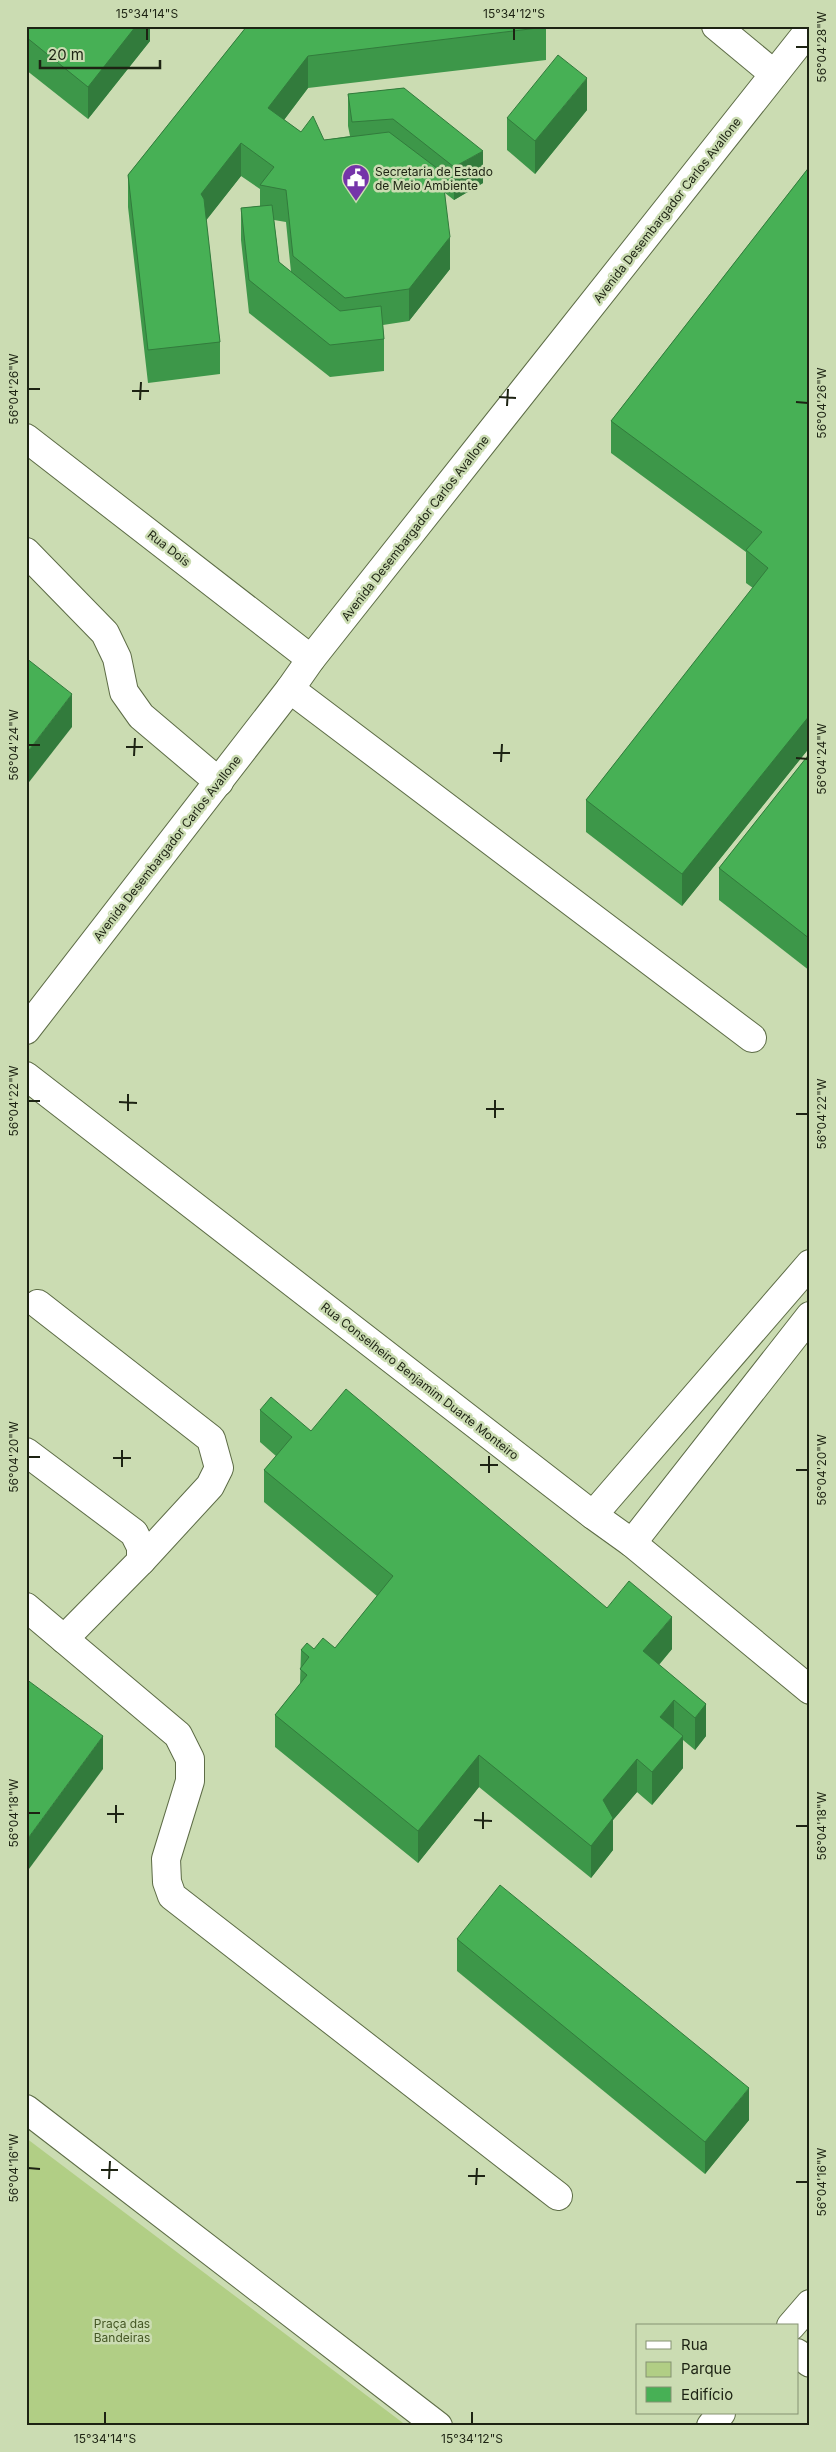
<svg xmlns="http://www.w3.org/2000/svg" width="836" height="2452" font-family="Inter,sans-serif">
  <rect width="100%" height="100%" fill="#cbdcb2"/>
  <!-- green -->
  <path fill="#b1ce85" d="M26,2138L407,2426H26Z"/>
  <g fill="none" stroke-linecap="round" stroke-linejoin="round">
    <defs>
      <g id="minor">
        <path d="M716,26L774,74"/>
        <path d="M26,438L311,659"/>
        <path d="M26,552L105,633L117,658L124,692L141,716L219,782"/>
        <path d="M290,689L752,1038"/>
        <path d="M26,1030L290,689L311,659L810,29"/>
        <path d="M26,1076L593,1515L632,1543L810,1690"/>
        <path d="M38,1304L211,1439L219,1468L210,1486L141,1561"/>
        <path d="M26,1452L134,1533L141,1547V1561L64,1639"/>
        <path d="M593,1515L810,1264"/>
        <path d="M632,1543L810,1316"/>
        <path d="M26,1607L178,1735L190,1759V1781L166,1859L167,1882L172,1896L558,2196"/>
        <path d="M26,2109L438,2426"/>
        <path d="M791,2326L810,2304"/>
        <path d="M797,2353L810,2363"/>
        <path d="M711,2426L721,2413"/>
      </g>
    </defs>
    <!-- minor casing -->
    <use href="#minor" stroke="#5d6c46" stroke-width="30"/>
    <!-- minor -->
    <use href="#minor" stroke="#fff" stroke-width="28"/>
  </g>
  <!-- wall -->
  <g fill="#3d9749" fill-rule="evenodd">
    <path d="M26,26H150V41L88,119L26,70Z"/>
    <path d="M247,26H546V60L308,88L284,120L301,132L324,140L350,136L348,126V94L404,88L483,183L454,200L445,193L450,269L409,321L383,325L384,339V371L330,377L249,313L241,240V208L260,206V189L241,176L206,220L220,342V374L148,383L128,207V175ZM274,220L286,222L291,272L279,262Z"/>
    <path d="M587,110L535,174L507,150V118Z"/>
    <path d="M810,166V747L682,906L586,832V800L753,588L746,583V552L611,453V421Z"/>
    <path d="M810,753V971L719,900V868Z"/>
    <path d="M260,1410L311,1431L607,1608L672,1649L659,1665L706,1704V1736L695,1750L683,1740V1768L652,1805L637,1792L613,1820V1850L591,1878L479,1787L418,1863L275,1747V1715L300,1684L301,1650L335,1648L377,1596L264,1502V1470L276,1456L260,1442Z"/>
    <path d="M457,1939L749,2120L705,2174L457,1971Z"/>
  </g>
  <!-- shaded-wall -->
  <g fill="#327b3c">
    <path d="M136,26H150V41L88,119V87Z"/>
    <path d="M308,56V88L268,141V108Z"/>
    <path d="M587,78V110L535,174V141Z"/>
    <path d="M241,143V176L201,227V194Z"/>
    <path d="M483,151V183L454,200V167Z"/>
    <path d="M450,237V269L409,321V289Z"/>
    <path d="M72,694V727L26,786V754Z"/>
    <path d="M810,715V747L682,906V874Z"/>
    <path d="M672,1617V1649L643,1683V1651Z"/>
    <path d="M674,1700V1733L660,1717Z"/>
    <path d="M706,1704V1736L695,1750V1718Z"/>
    <path d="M103,1736V1769L26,1873V1841Z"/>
    <path d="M683,1736V1768L652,1805V1772Z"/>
    <path d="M479,1755V1787L418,1863V1831Z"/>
    <path d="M637,1759V1792L613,1820V1850L591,1878V1846L603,1800Z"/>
    <path d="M749,2088V2120L705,2174V2142Z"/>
  </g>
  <!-- building -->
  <g fill="#47b055" stroke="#327b3c">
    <path d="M26,26H136L88,87L26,37Z"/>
    <path d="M247,26H546V27L308,56L268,108L301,132L313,116L324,140L389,132L442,172L450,237L409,289L345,298L293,256L286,190L260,185L274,167L241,143L201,194L204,199L220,342L148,350L128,175Z"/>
    <path d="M558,55L587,78L535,141L507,118Z"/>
    <path d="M404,88L483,151L454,167L393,119L352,122L348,94Z"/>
    <path d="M810,166V715L682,874L586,800L768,568L746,550L762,532L611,421Z"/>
    <path d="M272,205L279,262L340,311L381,306L384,339L330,345L249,280L241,208Z"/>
    <path d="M26,658L72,694L26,754Z"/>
    <path d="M810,753V939L719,868Z"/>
    <path d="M346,1389L607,1608L629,1581L672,1617L643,1651L706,1704L695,1718L674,1700L660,1717L683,1736L652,1772L637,1759L603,1800L613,1818L591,1846L479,1755L418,1831L275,1715L307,1675L300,1669L309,1657L301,1650L307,1643L314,1649L323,1638L335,1648L393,1576L264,1470L292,1437L260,1410L271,1397L311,1431Z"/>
    <path d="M26,1679L103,1736L26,1841Z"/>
    <path d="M500,1885L749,2088L705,2142L457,1939Z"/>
  </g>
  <!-- ticks -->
  <path fill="none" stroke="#1d2313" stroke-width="2" d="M147,40V28M514,40V28M796,47H808M28,389H40M132,391H149M499,397L516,398M140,400L141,382M796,402L808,403M507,406L508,389M28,745H40M126,747H143M493,753H510M134,756L135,738M796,758L808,759M501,762L502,744M28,1101H40M119,1102L137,1103M486,1109H504M128,1111V1094M796,1114H808M495,1118V1100M28,1457H40M113,1458H131M480,1465H498M122,1467V1450M796,1470H808M489,1473V1456M28,1813H40M107,1814H124M474,1820L492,1821M116,1823V1805M796,1826H808M483,1829V1812M28,2168L40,2169M101,2170H118M468,2176H485M109,2179L110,2161M796,2182H808M476,2185L477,2168M105,2424V2412M472,2424V2412"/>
  <!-- icons -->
  <defs>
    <symbol id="civic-pin" viewBox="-11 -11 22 30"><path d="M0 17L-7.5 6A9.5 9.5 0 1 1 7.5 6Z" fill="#7534a9" stroke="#cbdcb2"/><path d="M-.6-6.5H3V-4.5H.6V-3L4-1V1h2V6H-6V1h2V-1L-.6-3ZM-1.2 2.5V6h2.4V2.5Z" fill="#fff"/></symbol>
  </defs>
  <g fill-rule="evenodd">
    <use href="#civic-pin" x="340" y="162" width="32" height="43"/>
  </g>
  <g text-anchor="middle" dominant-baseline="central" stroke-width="5" stroke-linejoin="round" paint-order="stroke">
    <!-- poi labels -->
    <g font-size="12" fill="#1d2313" stroke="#cbdcb2" text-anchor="start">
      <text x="375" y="171">Secretaria de Estado<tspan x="375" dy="14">de Meio Ambiente</tspan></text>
    </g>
    <!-- street labels -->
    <g font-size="12" fill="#1d2313" stroke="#cbdcb2">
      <text transform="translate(667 210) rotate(-52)">Avenida Desembargador Carlos Avallone</text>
      <text transform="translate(415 528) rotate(-52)">Avenida Desembargador Carlos Avallone</text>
      <text transform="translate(169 548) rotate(38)">Rua Dois</text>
      <text transform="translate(167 848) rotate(-52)">Avenida Desembargador Carlos Avallone</text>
      <text transform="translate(420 1381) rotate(38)">Rua Conselheiro Benjamim Duarte Monteiro</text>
    </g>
    <!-- park labels -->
    <g font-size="12" fill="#465826" stroke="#cbdcb2">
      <text x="122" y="2323">Praça das<tspan x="122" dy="14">Bandeiras</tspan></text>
    </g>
  </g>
  <!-- border -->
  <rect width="836" height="2452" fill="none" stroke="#cbdcb2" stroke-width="55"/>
  <!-- legend -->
  <rect x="636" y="2324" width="162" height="90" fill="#cbdcb2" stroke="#859272"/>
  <rect x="646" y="2341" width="25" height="8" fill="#ffffff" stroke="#859272"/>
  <text x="681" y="2350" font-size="15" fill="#1d2313">Rua</text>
  <rect x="646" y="2362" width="25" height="15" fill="#b1ce85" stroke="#859272"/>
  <text x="681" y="2374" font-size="15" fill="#1d2313">Parque</text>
  <rect x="646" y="2387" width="25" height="15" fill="#47b055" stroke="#859272"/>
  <text x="681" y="2400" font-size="15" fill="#1d2313">Edifício</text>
  <!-- scale -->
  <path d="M40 60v8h120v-8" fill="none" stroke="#1d2313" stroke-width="2.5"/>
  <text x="48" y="60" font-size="15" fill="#1d2313" stroke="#cbdcb2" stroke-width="4" paint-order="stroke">20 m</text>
  <rect x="28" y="28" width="780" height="2396" fill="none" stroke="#1d2313" stroke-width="2"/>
  <g font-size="12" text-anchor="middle" fill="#1d2313">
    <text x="147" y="18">15°34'14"S</text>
    <text x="514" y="18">15°34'12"S</text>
    <text transform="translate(822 47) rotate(-90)" y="4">56°04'28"W</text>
    <text transform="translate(14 389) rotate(-90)" y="4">56°04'26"W</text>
    <text transform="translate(822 403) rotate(-90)" y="4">56°04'26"W</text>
    <text transform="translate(14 745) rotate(-90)" y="4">56°04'24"W</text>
    <text transform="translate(822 759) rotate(-90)" y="4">56°04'24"W</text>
    <text transform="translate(14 1101) rotate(-90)" y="4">56°04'22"W</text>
    <text transform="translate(822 1114) rotate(-90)" y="4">56°04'22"W</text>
    <text transform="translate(14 1457) rotate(-90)" y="4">56°04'20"W</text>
    <text transform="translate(822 1470) rotate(-90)" y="4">56°04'20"W</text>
    <text transform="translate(14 1813) rotate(-90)" y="4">56°04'18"W</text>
    <text transform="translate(822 1826) rotate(-90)" y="4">56°04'18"W</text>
    <text transform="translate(14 2168) rotate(-90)" y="4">56°04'16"W</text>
    <text transform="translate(822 2182) rotate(-90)" y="4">56°04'16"W</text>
    <text x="105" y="2443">15°34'14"S</text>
    <text x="472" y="2443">15°34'12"S</text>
  </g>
</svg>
